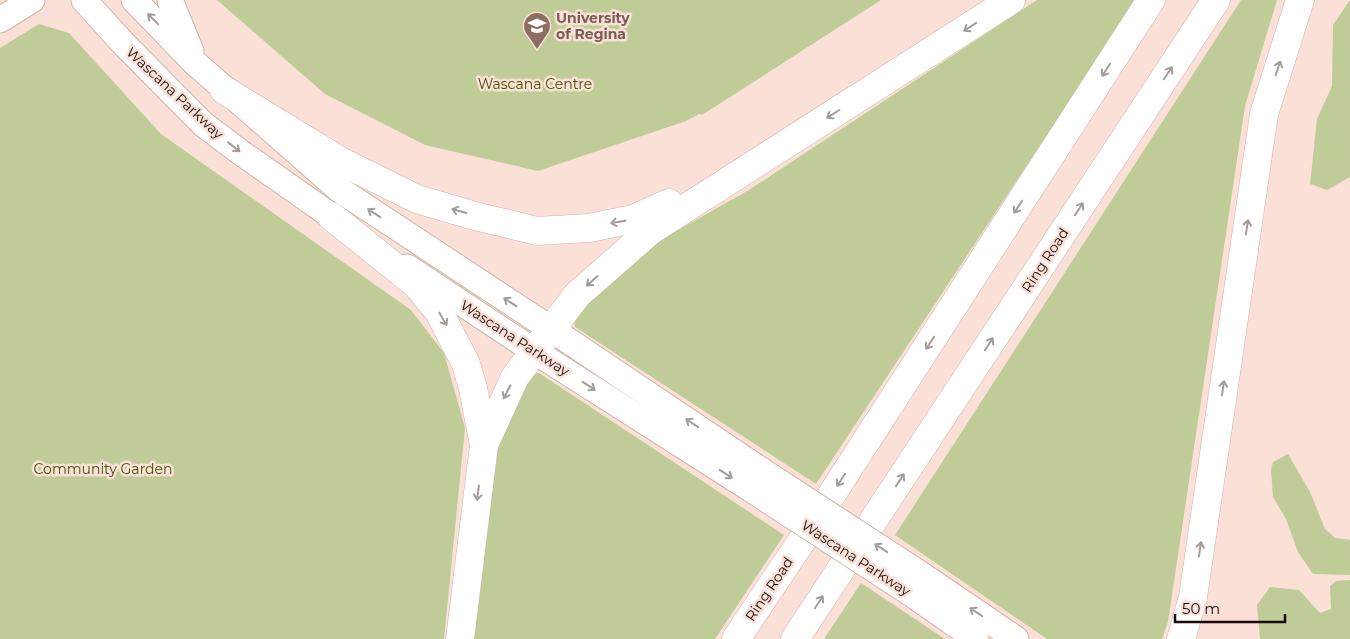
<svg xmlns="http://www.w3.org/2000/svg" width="1350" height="639" font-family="Montserrat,sans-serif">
  <rect width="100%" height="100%" fill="#fae0d7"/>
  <!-- green -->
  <g fill="#bfcc98">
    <path d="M217,0H881L702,115L699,114L686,121L538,171L425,145L325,94Z"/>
    <path d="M1037,0H1136L816,484L575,327L574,316L632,256L749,190Z"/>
    <path d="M1241,0H1277L1245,106L1168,622L1162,639H1047L895,535Z"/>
    <path d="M1350,0V177L1327,190L1310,184L1317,119L1332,86L1333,25Z"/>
    <path d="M39,24L69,33L161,134L411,310L444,353L465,428L444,639H0V48Z"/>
    <path d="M539,373L784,535L715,639H467L492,452L527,374Z"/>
    <path d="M1288,454L1310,492L1325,529L1335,538L1350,540V575L1313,574L1298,552L1286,519L1273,497L1271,470L1273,462Z"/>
    <path d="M1350,580V639H1260L1257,605L1270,587L1299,590L1320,613L1331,609L1330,586L1336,581Z"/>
    <path d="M861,583L945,639H824Z"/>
  </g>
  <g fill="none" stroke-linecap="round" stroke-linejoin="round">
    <defs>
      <g id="secondary">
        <path d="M84,0L122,42L203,124L240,152L347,227"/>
        <path d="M134,0L195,63L340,190L551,329L761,470"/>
        <path d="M170,0L191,51"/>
        <path d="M0,20L32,0"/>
        <path d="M407,267L534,351L749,488"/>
        <path d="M922,575L1016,639"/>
        <path d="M910,593L976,639"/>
      </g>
      <g id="highway">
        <path d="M224,90L342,162L417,199L475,216L537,231L589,228L633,219L669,203"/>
        <path d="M331,216L417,285L439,312L466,364L473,388L484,445"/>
        <path d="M832,494L1151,0"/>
        <path d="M873,521L1216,0"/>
        <path d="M460,639L484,445L515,377L577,295L650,231L1011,0"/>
        <path d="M736,639L803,539"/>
        <path d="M795,639L843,566"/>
        <path d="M1181,639L1193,597L1264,114L1300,0"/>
      </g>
    </defs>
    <!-- secondary casing -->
    <use href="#secondary" stroke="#d2b2a7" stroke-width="27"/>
    <!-- highway casing -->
    <use href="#highway" stroke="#d2b2a7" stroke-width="29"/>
    <!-- secondary -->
    <use href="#secondary" stroke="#fff" stroke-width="25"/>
    <!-- highway -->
    <use href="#highway" stroke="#fff" stroke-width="28"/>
    <defs>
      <g id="secondary-bridge">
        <path d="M761,470L922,575"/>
        <path d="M749,488L910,593"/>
      </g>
    </defs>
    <!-- secondary-bridge casing -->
    <use href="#secondary-bridge" stroke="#d2b2a7" stroke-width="27" stroke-linecap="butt"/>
    <!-- secondary-bridge -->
    <use href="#secondary-bridge" stroke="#fff" stroke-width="25"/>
  </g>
  <!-- one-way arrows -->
  <defs><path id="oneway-shaft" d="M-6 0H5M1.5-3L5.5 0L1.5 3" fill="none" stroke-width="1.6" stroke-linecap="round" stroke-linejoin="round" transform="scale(1.25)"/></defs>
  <g stroke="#a29d9c">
    <use href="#oneway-shaft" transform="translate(153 19) rotate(-134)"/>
    <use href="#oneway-shaft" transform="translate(970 27) rotate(147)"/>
    <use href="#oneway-shaft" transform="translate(1278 68) rotate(-72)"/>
    <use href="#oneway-shaft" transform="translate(1106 70) rotate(123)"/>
    <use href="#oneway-shaft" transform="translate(1168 73) rotate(-57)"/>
    <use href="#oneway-shaft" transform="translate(833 114) rotate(148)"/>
    <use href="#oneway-shaft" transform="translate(234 147) rotate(38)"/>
    <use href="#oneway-shaft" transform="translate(1018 207) rotate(123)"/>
    <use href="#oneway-shaft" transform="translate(1079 209) rotate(-57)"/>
    <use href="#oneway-shaft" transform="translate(459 211) rotate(-164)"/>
    <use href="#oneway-shaft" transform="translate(374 213) rotate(-147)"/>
    <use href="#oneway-shaft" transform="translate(618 222) rotate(170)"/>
    <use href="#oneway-shaft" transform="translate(1247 227) rotate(-81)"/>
    <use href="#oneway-shaft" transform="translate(592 281) rotate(138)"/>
    <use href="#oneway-shaft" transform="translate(510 302) rotate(-147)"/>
    <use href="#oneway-shaft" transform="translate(443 319) rotate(60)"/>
    <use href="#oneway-shaft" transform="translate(930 343) rotate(123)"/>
    <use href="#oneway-shaft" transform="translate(989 344) rotate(-57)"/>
    <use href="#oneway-shaft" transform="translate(589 386) rotate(33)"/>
    <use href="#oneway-shaft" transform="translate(1223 388) rotate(-82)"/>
    <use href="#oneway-shaft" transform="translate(507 392) rotate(117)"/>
    <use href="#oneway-shaft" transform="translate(692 423) rotate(-146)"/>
    <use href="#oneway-shaft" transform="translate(726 474) rotate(33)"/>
    <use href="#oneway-shaft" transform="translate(841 480) rotate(123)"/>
    <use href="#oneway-shaft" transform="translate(900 480) rotate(-57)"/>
    <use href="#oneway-shaft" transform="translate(478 493) rotate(97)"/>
    <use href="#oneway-shaft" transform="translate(881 548) rotate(-147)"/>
    <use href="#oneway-shaft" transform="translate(1200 549) rotate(-82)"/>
    <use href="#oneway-shaft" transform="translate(819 602) rotate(-57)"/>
    <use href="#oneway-shaft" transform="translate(976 612) rotate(-146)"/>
  </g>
  <!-- icons -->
  <defs>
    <symbol id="university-pin" viewBox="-11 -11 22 30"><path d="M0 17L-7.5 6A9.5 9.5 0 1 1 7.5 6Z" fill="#8d6e63" stroke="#fae0d7"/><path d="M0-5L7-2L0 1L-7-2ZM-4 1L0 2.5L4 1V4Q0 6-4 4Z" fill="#fff"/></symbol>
  </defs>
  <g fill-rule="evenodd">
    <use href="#university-pin" x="521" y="10" width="32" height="43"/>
  </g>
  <g text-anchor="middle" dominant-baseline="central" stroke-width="5" stroke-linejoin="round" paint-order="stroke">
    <!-- education labels -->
    <g font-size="14" font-weight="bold" fill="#785e54" stroke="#fae0d7" text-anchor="start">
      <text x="556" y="18">University<tspan x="556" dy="16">of Regina</tspan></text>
    </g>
    <!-- park labels -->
    <g font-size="14" fill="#465300" stroke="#fae0d7">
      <text x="535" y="84">Wascana Centre</text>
      <text x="103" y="469">Community Garden</text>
    </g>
    <!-- street labels -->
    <g font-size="14" fill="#160b08" stroke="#fae0d7">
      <text transform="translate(175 93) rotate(43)">Wascana Parkway</text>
      <text transform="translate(1045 260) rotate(-57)">Ring Road</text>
      <text transform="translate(515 338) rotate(33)">Wascana Parkway</text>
      <text transform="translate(856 558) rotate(33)">Wascana Parkway</text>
      <text transform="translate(769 589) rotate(-56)">Ring Road</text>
    </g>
  </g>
  <!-- scale -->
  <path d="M1175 614v8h110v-8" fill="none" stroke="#160b08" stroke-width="2.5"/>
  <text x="1182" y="614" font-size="15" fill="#160b08" stroke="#fae0d7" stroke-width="4" paint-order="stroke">50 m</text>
</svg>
